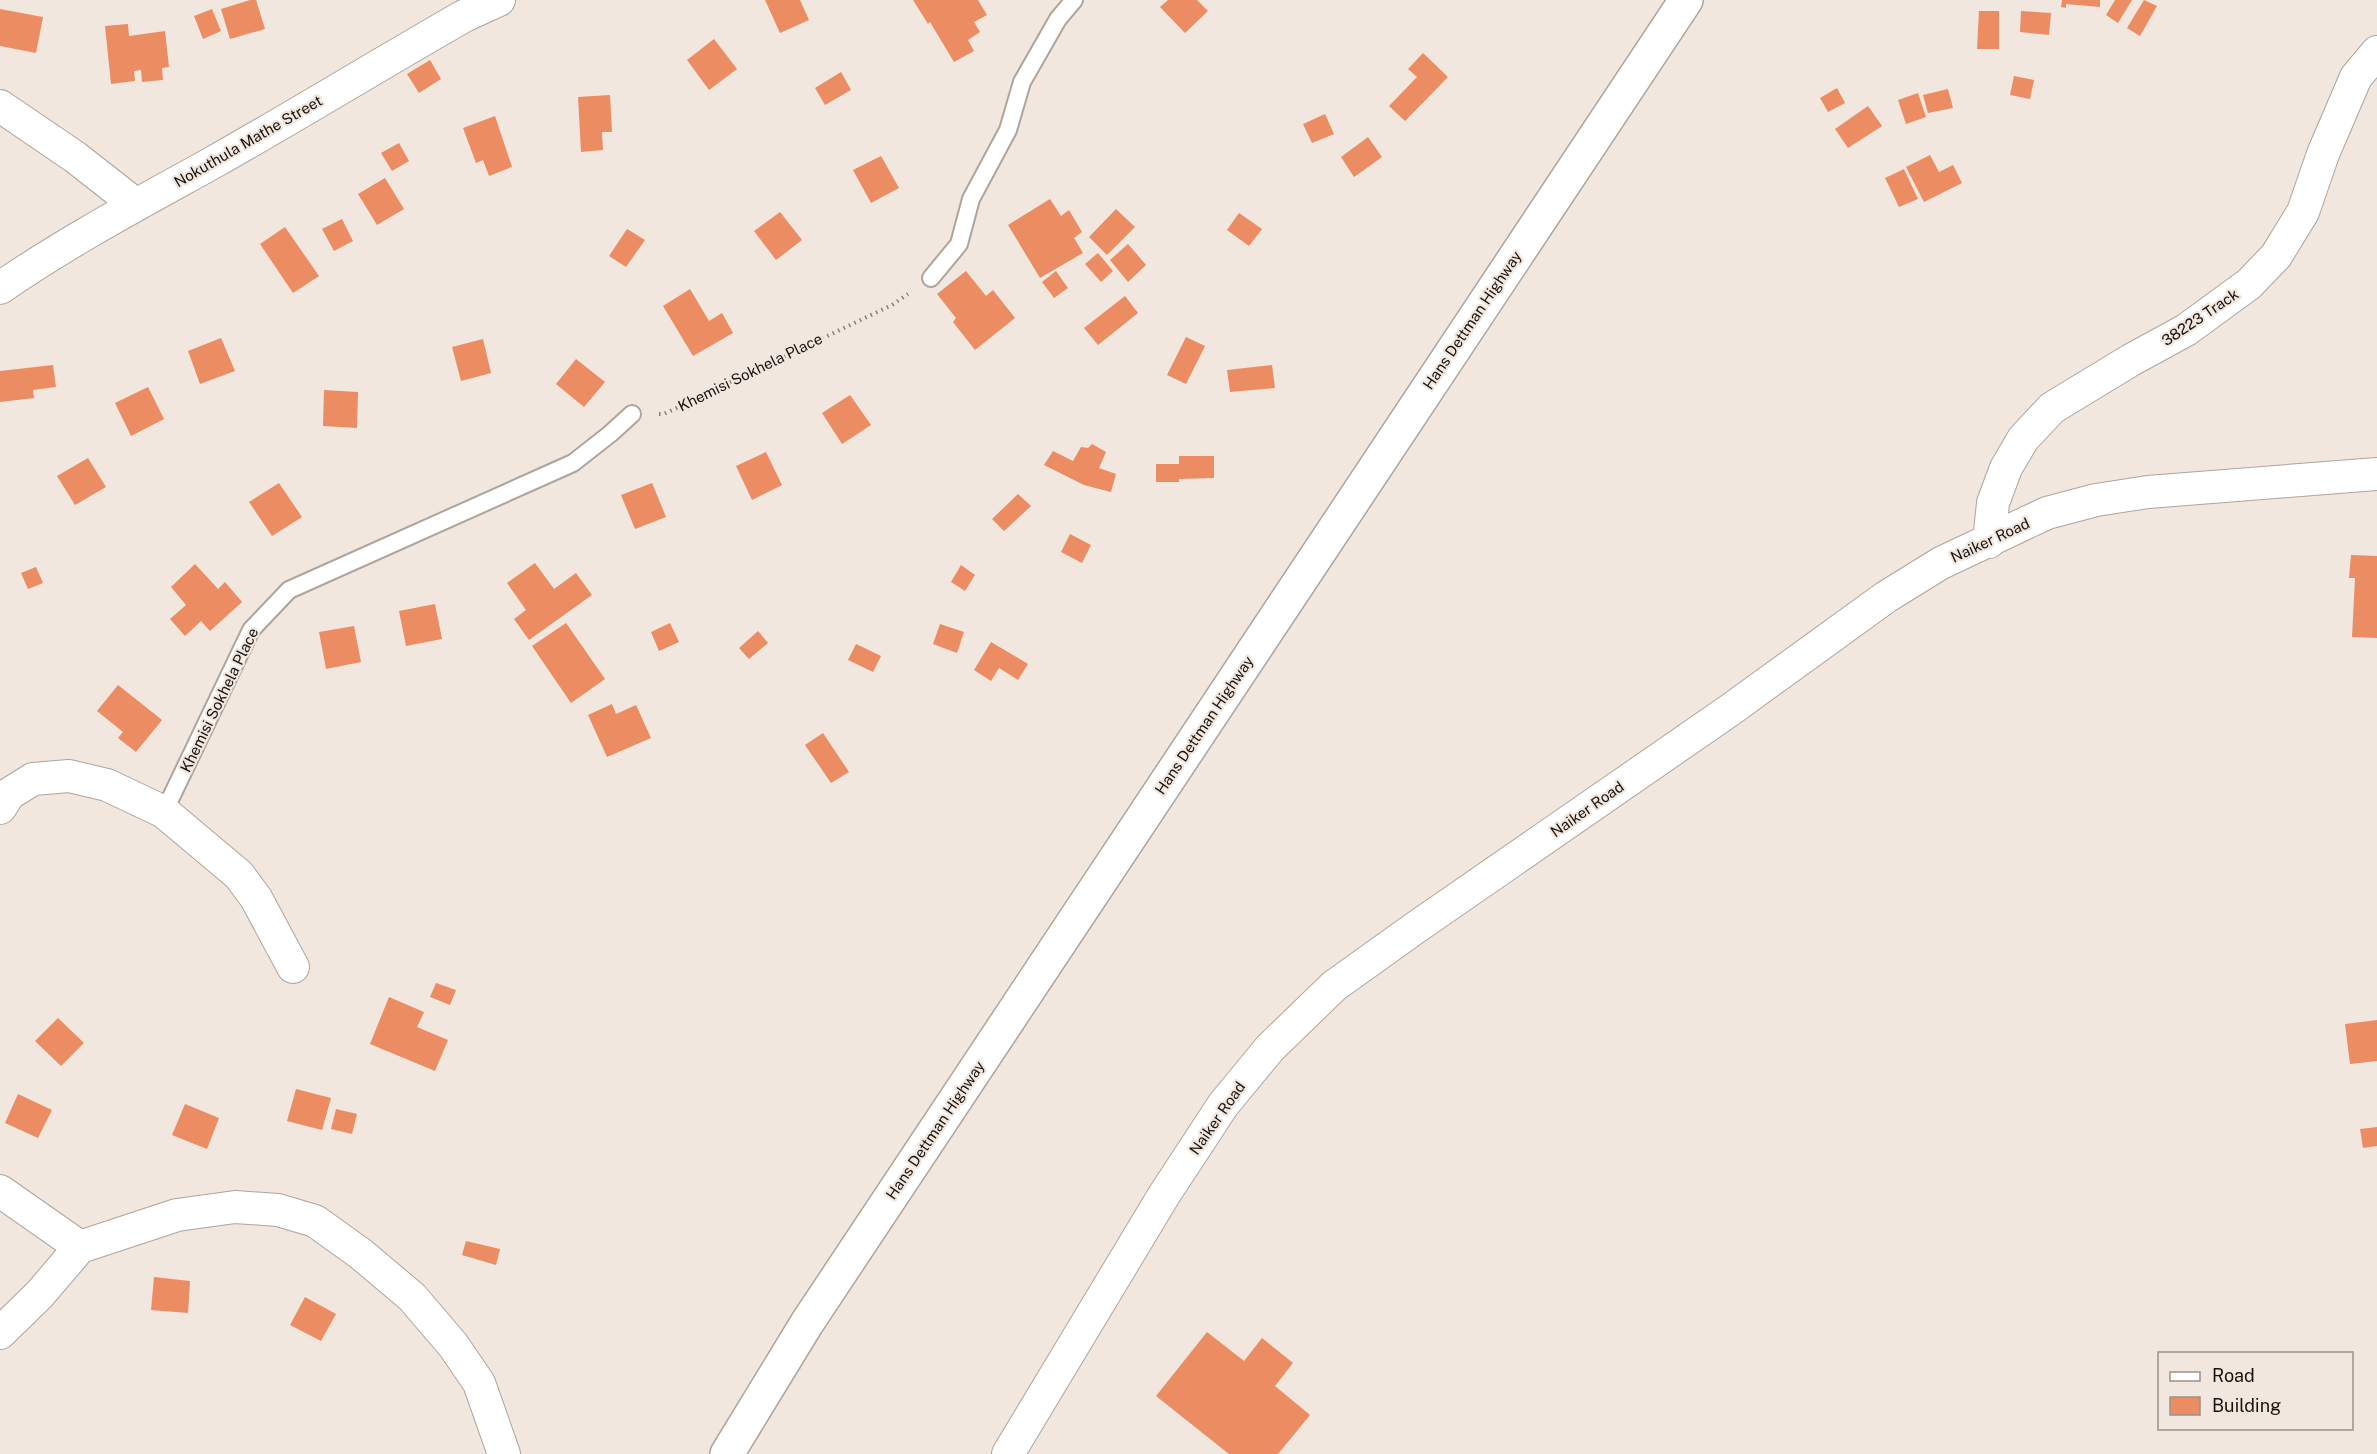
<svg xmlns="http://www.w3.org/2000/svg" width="2377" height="1454" font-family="'Public Sans',sans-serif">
  <rect width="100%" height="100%" fill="#f1e7de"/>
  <!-- building -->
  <g fill="#eb8c63">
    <path d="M250,0H256L265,29L230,39L221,9Z"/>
    <path d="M765,0H800L809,20L780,33Z"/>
    <path d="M913,0H978L987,15L974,22L980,32L968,40L974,51L954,62L930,22L928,24Z"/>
    <path d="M1168,0H1197L1208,11L1185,33L1160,7Z"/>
    <path d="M2062,0H2100V7L2066,4V8L2061,7Z"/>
    <path d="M2115,0H2132L2118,23L2106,15Z"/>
    <path d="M2144,0L2157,6L2140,36L2127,28Z"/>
    <path d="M0,9L43,17L36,53L0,46Z"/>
    <path d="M212,9L221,31L203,39L194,16Z"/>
    <path d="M1979,11H1999V49H1977Z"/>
    <path d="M2021,11L2051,13L2049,35L2020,32Z"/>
    <path d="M128,24L129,36L165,31L169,67L162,68L163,80L142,82L141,70L134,71L135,81L111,84L105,26Z"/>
    <path d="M714,39L737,69L709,90L687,60Z"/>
    <path d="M1423,53L1448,77L1405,121L1389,106L1417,77L1408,69Z"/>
    <path d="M430,60L441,79L419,93L407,74Z"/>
    <path d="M841,72L851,90L825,105L815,88Z"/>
    <path d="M2014,76L2034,80L2030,99L2010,95Z"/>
    <path d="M1837,88L1845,103L1828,112L1820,98Z"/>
    <path d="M1948,89L1953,108L1928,113L1923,95Z"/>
    <path d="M1918,93L1926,117L1906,124L1898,100Z"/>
    <path d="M610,95L612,132H602L603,150L581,152L578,97Z"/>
    <path d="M1868,106L1882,126L1848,148L1835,129Z"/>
    <path d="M1325,114L1334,134L1312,143L1303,124Z"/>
    <path d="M495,116L512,167L489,176L483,160L476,163L463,128Z"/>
    <path d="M1368,137L1382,157L1354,177L1341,157Z"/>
    <path d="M399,143L409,161L392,171L381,153Z"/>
    <path d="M1930,155L1939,172L1953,165L1962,183L1924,202L1906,167Z"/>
    <path d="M881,156L899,188L871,203L853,170Z"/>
    <path d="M1904,169L1918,199L1899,207L1885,178Z"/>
    <path d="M385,178L404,209L377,225L358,194Z"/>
    <path d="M1050,199L1061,216L1069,210L1082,232L1074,238L1083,253L1040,278L1008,225Z"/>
    <path d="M1116,209L1135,227L1107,255L1089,237Z"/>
    <path d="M780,212L802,240L776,260L754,231Z"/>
    <path d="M1239,213L1262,229L1249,246L1227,230Z"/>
    <path d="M342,219L353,241L334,251L322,229Z"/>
    <path d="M285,227L319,276L293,293L260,244Z"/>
    <path d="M627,229L645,240L626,267L609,256Z"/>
    <path d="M1128,244L1146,265L1128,282L1110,260Z"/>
    <path d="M1098,253L1113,271L1101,282L1085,264Z"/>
    <path d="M966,271L986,296L993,290L1015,318L975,350L953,322L956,318L937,294Z"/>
    <path d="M1056,271L1068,288L1054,298L1042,282Z"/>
    <path d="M690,289L709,321L722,313L733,333L693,356L663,306Z"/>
    <path d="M1125,296L1138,313L1098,345L1084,328Z"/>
    <path d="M1186,337L1205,346L1186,384L1167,375Z"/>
    <path d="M221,338L235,371L200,384L188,351Z"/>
    <path d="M483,339L491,373L461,381L452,347Z"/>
    <path d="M576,359L605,382L584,407L556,384Z"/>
    <path d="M53,365L56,387L33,390L34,398L0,402V371Z"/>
    <path d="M1272,365L1275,388L1230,392L1227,370Z"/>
    <path d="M148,387L164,419L131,436L115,403Z"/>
    <path d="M324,390L358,392L357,428L323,426Z"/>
    <path d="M850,395L871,425L842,444L822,413Z"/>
    <path d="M1092,444L1106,452L1099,468L1116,474L1111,492L1084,485L1044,465L1053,451L1073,461L1081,447L1088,448Z"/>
    <path d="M766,452L782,485L752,500L736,466Z"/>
    <path d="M1179,456H1214V478L1179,479V482H1156V464H1179Z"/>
    <path d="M88,458L106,487L75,505L57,476Z"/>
    <path d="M279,483L302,517L272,536L249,502Z"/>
    <path d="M652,483L666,517L635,529L621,495Z"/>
    <path d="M1018,494L1031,506L1004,531L992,519Z"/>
    <path d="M1070,534L1091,545L1082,563L1061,552Z"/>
    <path d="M2351,555L2377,556V638L2352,637L2355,578H2349Z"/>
    <path d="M535,563L554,589L576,573L592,595L529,640L514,619L526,610L507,583Z"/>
    <path d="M195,564L218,589L225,582L242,602L210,631L201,621L185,636L170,619L186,605L171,587Z"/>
    <path d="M961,565L975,575L965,591L951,582Z"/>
    <path d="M36,567L43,583L28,589L21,573Z"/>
    <path d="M435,604L442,639L406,646L399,611Z"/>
    <path d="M566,623L605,679L571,703L532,646Z"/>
    <path d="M670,623L679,642L659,651L651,632Z"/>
    <path d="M940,624L964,632L957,653L933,644Z"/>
    <path d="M354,626L361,662L326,669L319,632Z"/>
    <path d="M758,631L768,643L749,659L739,648Z"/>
    <path d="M991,642L1028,664L1018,680L999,668L991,681L974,670Z"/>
    <path d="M856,644L881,656L873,672L848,660Z"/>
    <path d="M118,685L162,720L136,752L118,738L123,732L97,711Z"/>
    <path d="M612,704L616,714L636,705L651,738L607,757L588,715Z"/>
    <path d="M823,733L849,772L831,783L805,745Z"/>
    <path d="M436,983L456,990L450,1005L430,997Z"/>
    <path d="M389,997L424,1012L417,1027L448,1040L435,1071L370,1044Z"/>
    <path d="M58,1018L84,1043L61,1066L35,1041Z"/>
    <path d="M2377,1020V1061L2350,1064L2345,1024Z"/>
    <path d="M296,1089L331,1098L322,1130L287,1121Z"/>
    <path d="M18,1094L52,1110L38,1138L5,1123Z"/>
    <path d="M185,1104L219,1118L207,1149L172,1135Z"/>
    <path d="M336,1109L357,1114L352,1134L331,1129Z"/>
    <path d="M2377,1127V1146L2363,1148L2360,1129Z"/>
    <path d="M466,1241L500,1249L496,1265L462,1255Z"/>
    <path d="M154,1277L190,1281L188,1313L151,1310Z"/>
    <path d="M305,1297L336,1314L321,1341L290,1325Z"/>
    <path d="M1207,1332L1244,1361L1262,1338L1293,1363L1275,1386L1310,1415L1278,1454H1229L1156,1396Z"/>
  </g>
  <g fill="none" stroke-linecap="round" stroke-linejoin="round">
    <defs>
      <g id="service">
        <path d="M931,278L959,244L971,199L1008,130L1022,82L1058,19L1074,0"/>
        <path d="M164,812L251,630L289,590L573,463L610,434L632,414"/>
      </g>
      <g id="minor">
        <path d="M0,106L75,157L135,204"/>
        <path d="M0,288C68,241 140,203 212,163C297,115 380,64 464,16L499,0"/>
        <path d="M1989,542L1993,503L2006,468L2023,439L2052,408L2131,360L2186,330L2249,284L2276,256L2303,212L2323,154L2356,77L2377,52"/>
        <path d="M0,808L9,794L33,779L69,776L107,785L164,812L239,875L256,898L293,967"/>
        <path d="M0,1191L80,1247"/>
        <path d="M0,1333L40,1294L80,1247L177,1215L235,1207L278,1210L315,1221L361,1254L412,1297L453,1345L479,1383L504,1454"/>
        <path d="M1008,1454L1164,1195L1223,1105L1270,1048L1334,986L1415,928L1730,710L1886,597L1941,563L2047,513L2096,500L2148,492L2377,474"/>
      </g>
      <path id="tertiary" d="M727,1454L807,1323L1686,0"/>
    </defs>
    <!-- service casing -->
    <use href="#service" stroke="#aea49c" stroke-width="20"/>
    <!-- minor casing -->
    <use href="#minor" stroke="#aea49c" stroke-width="34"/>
    <!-- tertiary casing -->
    <use href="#tertiary" stroke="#aea49c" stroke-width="36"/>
    <!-- path -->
    <path stroke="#87807a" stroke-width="4" stroke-dasharray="1.5 4.5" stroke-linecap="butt" d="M659,414H664L892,305L908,294"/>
    <!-- service -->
    <use href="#service" stroke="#fff" stroke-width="16"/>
    <!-- minor -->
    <use href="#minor" stroke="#fff" stroke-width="32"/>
    <!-- tertiary -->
    <use href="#tertiary" stroke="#fff" stroke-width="33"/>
  </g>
  <g text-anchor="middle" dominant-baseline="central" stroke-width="4.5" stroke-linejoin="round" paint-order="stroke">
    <!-- street labels -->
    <g font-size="15" fill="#161210" stroke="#f1e7de">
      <text transform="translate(248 141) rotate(-30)">Nokuthula Mathe Street</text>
      <text transform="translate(2200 317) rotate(-34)">38223 Track</text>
      <text transform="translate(1472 320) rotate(-56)">Hans Dettman Highway</text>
      <text transform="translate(750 372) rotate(-26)">Khemisi Sokhela Place</text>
      <text transform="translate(1990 540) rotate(-25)">Naiker Road</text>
      <text transform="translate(219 700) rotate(-64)">Khemisi Sokhela Place</text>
      <text transform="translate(1204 725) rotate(-56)">Hans Dettman Highway</text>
      <text transform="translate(1587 809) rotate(-35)">Naiker Road</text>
      <text transform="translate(1217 1118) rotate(-55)">Naiker Road</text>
      <text transform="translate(935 1130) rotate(-56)">Hans Dettman Highway</text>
    </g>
  </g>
  <!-- legend -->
  <rect x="2158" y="1352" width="195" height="78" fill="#f1e7de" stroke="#99928c" stroke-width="1.5"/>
  <rect x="2170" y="1372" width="30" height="9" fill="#ffffff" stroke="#99928c" stroke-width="1.5"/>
  <text x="2212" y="1382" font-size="18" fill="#161210">Road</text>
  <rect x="2170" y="1397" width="30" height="18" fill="#eb8c63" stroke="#99928c" stroke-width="1.5"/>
  <text x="2212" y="1412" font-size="18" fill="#161210">Building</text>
</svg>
